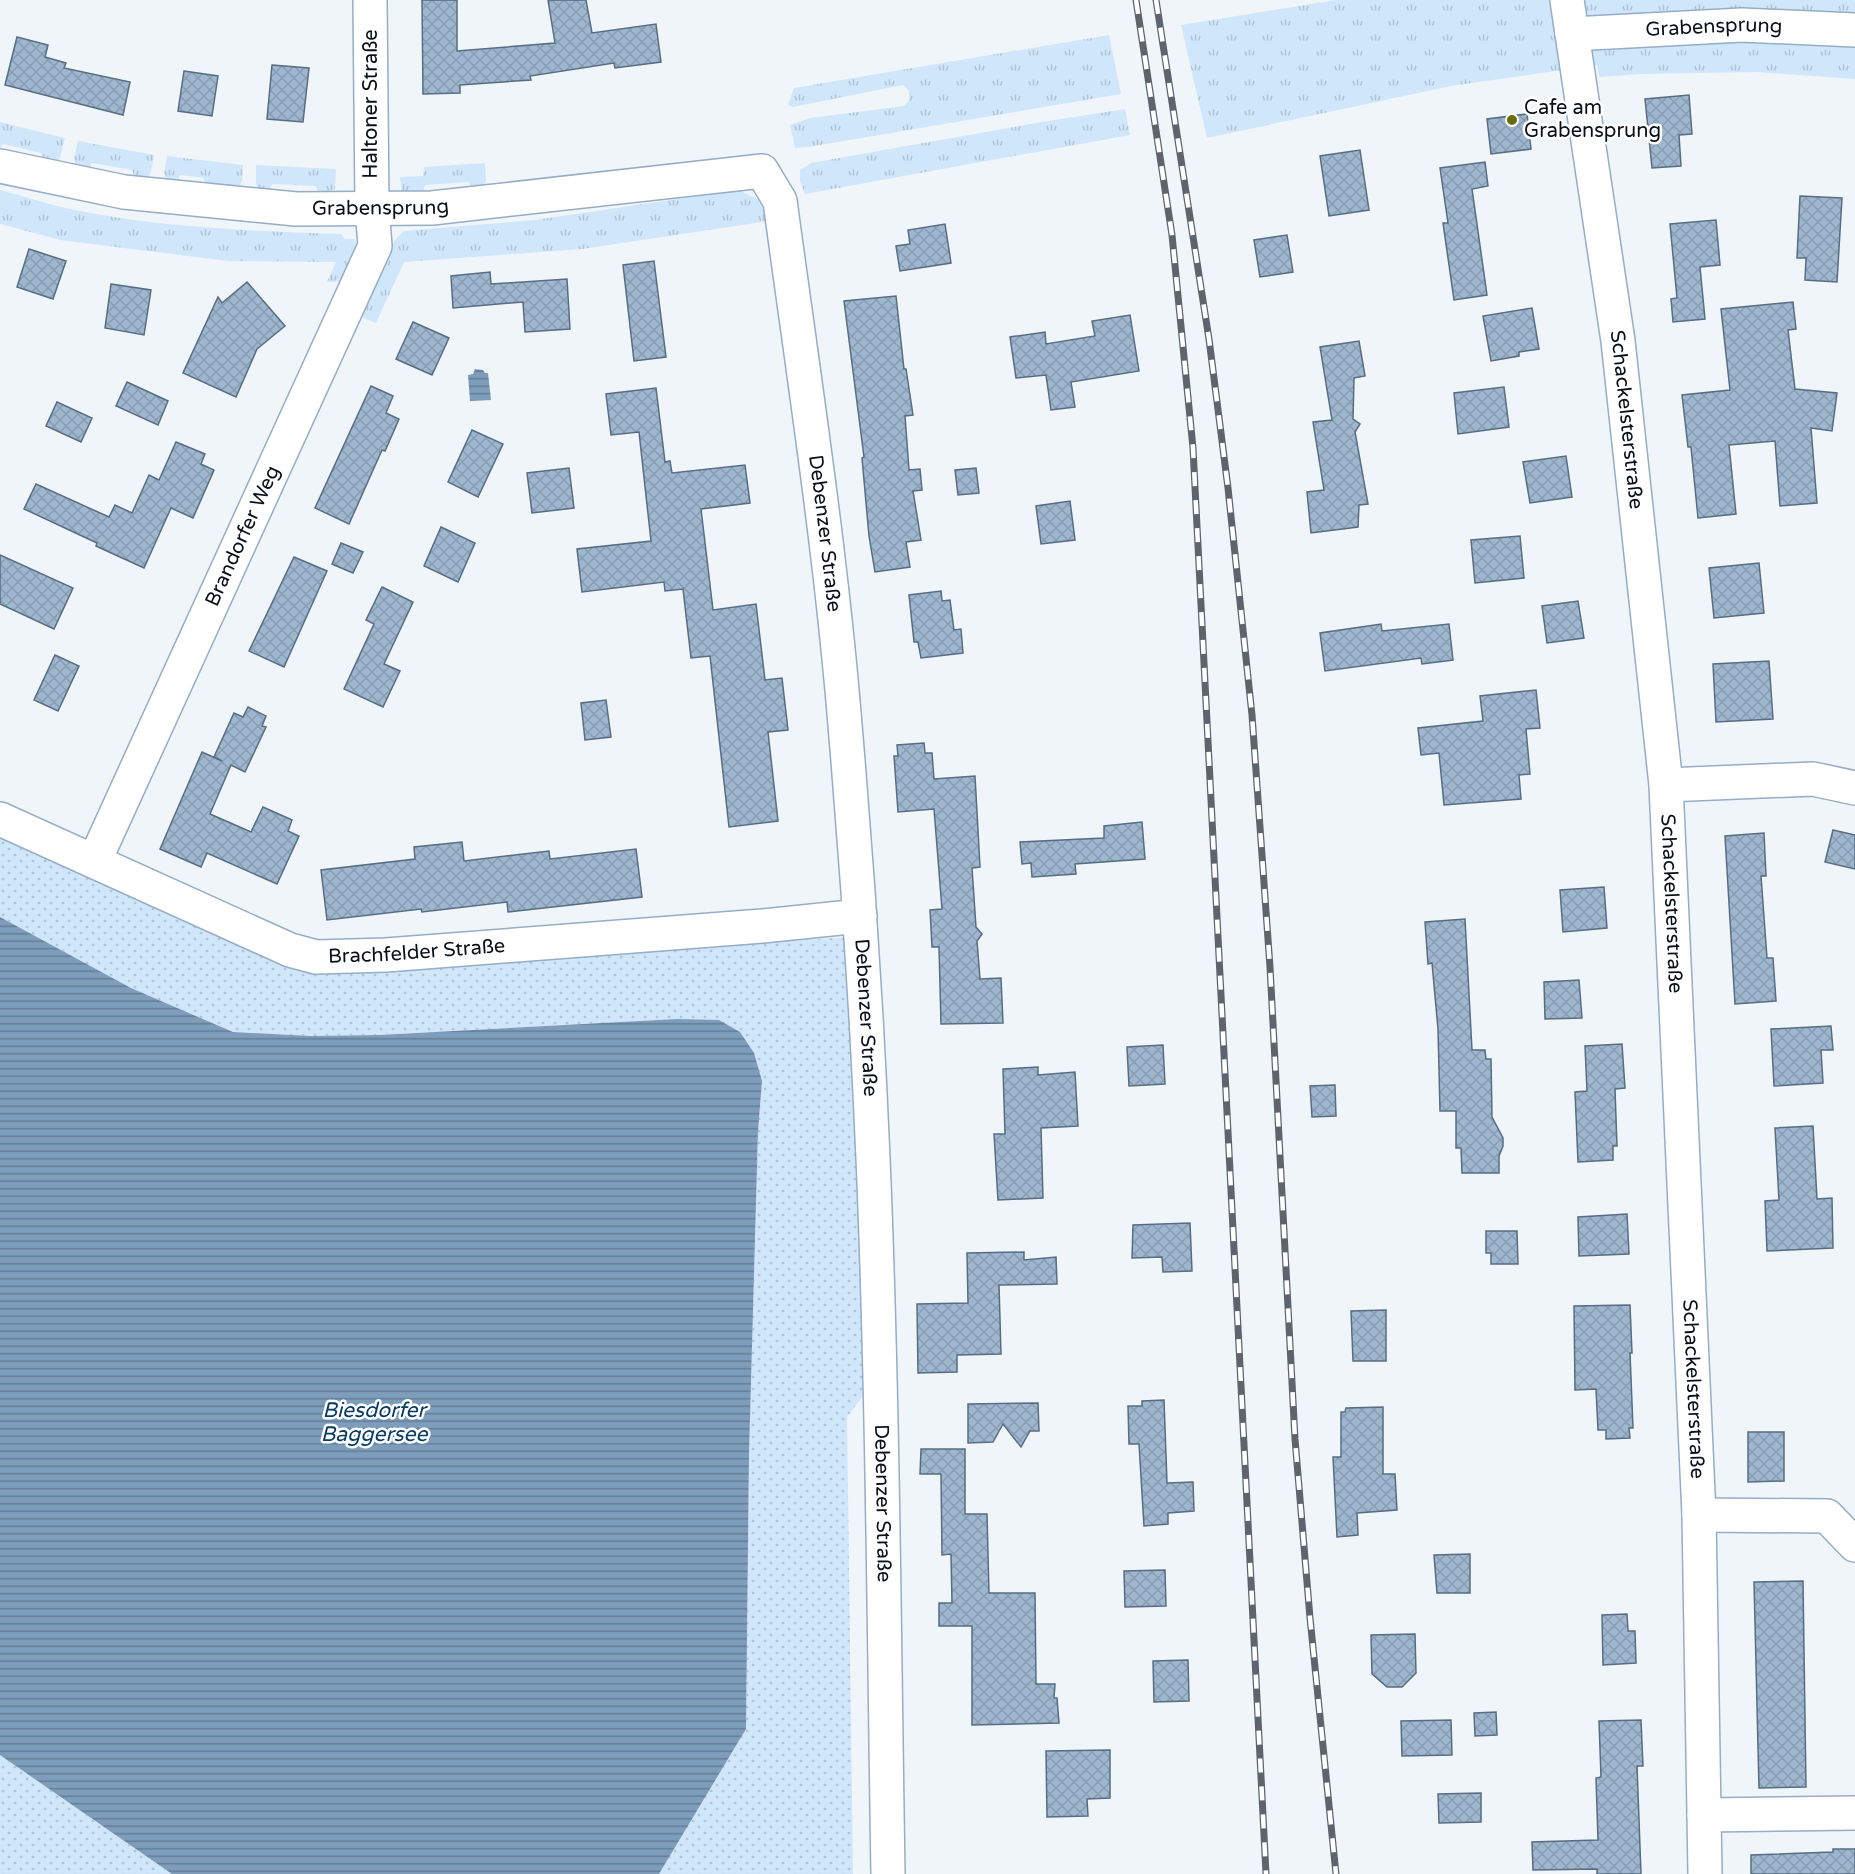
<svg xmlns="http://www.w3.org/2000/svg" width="1855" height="1874" font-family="'Varela Round',sans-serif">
  <defs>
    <pattern id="grass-tufts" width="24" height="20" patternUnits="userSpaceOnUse" patternTransform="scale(1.5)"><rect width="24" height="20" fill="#d0e6fb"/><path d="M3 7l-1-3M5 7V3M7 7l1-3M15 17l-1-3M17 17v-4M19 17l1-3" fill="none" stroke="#b1c4d6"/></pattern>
    <pattern id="park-dots" width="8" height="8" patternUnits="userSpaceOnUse" patternTransform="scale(1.5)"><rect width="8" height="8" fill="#d0e6fb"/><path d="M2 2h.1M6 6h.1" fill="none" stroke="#b1c4d6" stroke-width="1.8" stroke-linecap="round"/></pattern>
    <pattern id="water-rules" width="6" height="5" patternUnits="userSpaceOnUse" patternTransform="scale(1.5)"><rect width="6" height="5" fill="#7e9dbb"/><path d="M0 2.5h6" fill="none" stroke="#657e97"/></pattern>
    <pattern id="building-cross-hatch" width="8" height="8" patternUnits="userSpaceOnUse" patternTransform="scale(1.5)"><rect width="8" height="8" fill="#9eb7cf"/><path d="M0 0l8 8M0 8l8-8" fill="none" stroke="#879cb1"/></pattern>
  </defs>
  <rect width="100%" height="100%" fill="#f0f5fa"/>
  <!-- grass -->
  <g fill="url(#grass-tufts)">
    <path d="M1336,0H1855V79L1757,72L1641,74L1599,77L1597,65L1451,86L1207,138L1181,25Z"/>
    <path d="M1109,35L1121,94L808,147L795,148L790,125L811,118L904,106L909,101V91L903,85L793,107L788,105L794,88Z"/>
    <path d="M1125,109L1130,135L805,194L800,181V170L811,163L1042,122Z"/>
    <path d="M0,122L65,138L60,158L56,164L44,161L41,153L3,144L0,148Z"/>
    <path d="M78,141L154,155L151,172L147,180L135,177L132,170L92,163L88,170L76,168L74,158Z"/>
    <path d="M167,156L243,165L242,181L238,189L206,186L204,178L180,175L177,183L166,182L164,173Z"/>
    <path d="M485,163L486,181L484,189L473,191L469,182L425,185L422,195L402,192L400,177L423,176L424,167Z"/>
    <path d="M256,165L336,169L335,189L319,195L316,186L272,184L269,192L258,191L256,182Z"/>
    <path d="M0,190C27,197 53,206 80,211C166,228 255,231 341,234L345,239H354L359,254L348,281L327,282L336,262L228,261L60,240L0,224Z"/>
    <path d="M739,190L761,201L775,220L582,249L404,262L376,323L361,317C371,292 383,248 404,231L535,220Z"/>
  </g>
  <!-- park -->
  <g fill="url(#park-dots)">
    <path d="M0,833L301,970L852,937L871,1385L847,1417L853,1874H659L746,1729L749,1454L758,1131L762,1081L677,1019L379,1035L311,1036L233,1032L131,988L0,917Z"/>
    <path d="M0,1755L172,1874H0Z"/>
  </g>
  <!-- water -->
  <g fill="url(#water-rules)">
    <path d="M475,369L483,370L485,373H488L491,400L470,401L468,375L473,374Z"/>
    <path d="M0,917L131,988L233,1032L311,1036L379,1035L677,1019L719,1020L740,1032L754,1053L762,1081L758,1131L749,1454L746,1729L659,1874H172L0,1755Z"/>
  </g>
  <!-- building -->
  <g fill="url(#building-cross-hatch)" stroke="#566d83" stroke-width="1.5">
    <path d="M422,0H457V51L555,43L548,0H586L592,33L656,24L661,62L615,68L614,63L530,76L531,80L460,85V93L423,94Z"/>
    <path d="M17,37L48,45L45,57L66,63L64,68L130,82L123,115L5,85Z"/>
    <path d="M272,65L309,68L303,122L267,119Z"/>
    <path d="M184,71L218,76L212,116L178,111Z"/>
    <path d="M1689,95L1692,134L1679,135L1681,166L1652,168L1645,99Z"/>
    <path d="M1527,114L1531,149L1491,154L1487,119Z"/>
    <path d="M1360,150L1369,210L1329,216L1320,156Z"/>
    <path d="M1485,162L1488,186L1472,189L1487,295L1454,300L1443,223H1448L1440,168Z"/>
    <path d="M1800,196L1842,198L1837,282L1805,280L1806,258H1797Z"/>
    <path d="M1716,220L1720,265L1700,267L1705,319L1673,322L1671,299L1677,298L1670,224Z"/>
    <path d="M945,224L951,263L900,271L896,246L910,244L908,230Z"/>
    <path d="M1287,235L1293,272L1260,277L1254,240Z"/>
    <path d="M29,249L66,261L53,299L17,287Z"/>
    <path d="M654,261L666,357L634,361L623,265Z"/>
    <path d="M490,272L491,284L567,279L570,329L525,332L523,302L453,308L451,276Z"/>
    <path d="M247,282L285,326L257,349L236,397L183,373L218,297L222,303Z"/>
    <path d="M111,284L151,290L144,335L105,328Z"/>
    <path d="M896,296L904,369H906L913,415L905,416L909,470L920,469L922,490L913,491L921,540L906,542L910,567L875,572L869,536L862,458L864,457L844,301Z"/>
    <path d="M1793,302L1796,329L1788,330L1795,389L1837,393L1832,431L1811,428L1817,503L1780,506L1775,441L1729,445L1736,514L1698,518L1691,447H1688L1682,395L1730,390L1721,309Z"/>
    <path d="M1532,308L1539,349L1519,352V356L1491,361L1483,316Z"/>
    <path d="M1130,315L1139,371L1071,382L1075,407L1051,410L1046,375L1016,378L1010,337L1045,332L1046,344L1095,336L1092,321Z"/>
    <path d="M413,322L449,338L432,375L396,359Z"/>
    <path d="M1359,341L1365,376L1354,378L1353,419L1360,424L1355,432L1368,504L1359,505L1358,527L1311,533L1307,492L1324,490L1313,422L1332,420L1320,347Z"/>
    <path d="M127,382L168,401L158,425L116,406Z"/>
    <path d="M371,386L393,396L386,413L399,419L385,451L382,450L349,524L315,508Z"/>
    <path d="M1504,387L1509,427L1458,434L1454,393Z"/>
    <path d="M656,388L665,462L670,461L672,473L745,465L750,503L701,509L713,610L756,604L765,680L782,678L788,730L768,732L778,821L729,827L710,656L691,658L683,589L665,591L664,582L582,592L577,549L651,541L639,432L611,435L606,394Z"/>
    <path d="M57,402L92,418L81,442L46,426Z"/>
    <path d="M472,430L503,444L478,497L448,482Z"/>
    <path d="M176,442L205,454L201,464L214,470L193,518L171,508L144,568L96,546L97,543L24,509L36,484L109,517L115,505L132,513L149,475L159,480Z"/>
    <path d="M1566,456L1572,497L1530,503L1523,462Z"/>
    <path d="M569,468L574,508L532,513L527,473Z"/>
    <path d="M976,468L979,493L958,495L955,470Z"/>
    <path d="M1070,501L1075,540L1041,544L1036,506Z"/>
    <path d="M441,527L475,543L458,582L424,566Z"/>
    <path d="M1520,536L1524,578L1475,583L1471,540Z"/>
    <path d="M341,543L363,552L353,573L332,564Z"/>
    <path d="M0,555L73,588L54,629L0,604Z"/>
    <path d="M294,557L327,571L284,667L249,651Z"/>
    <path d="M1759,563L1764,613L1714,618L1709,568Z"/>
    <path d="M382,587L413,602L384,664L400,671L383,707L344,689L374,624L366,620Z"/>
    <path d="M941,591L942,601L950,600L954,630L961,629L963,653L921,658L918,642H914L909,595Z"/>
    <path d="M1578,601L1584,638L1547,643L1542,606Z"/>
    <path d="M1381,624L1382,631L1449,624L1453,660L1422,664L1421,658L1325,671L1320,633Z"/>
    <path d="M55,655L79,666L58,711L34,700Z"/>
    <path d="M1769,661L1773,719L1716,722L1713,664Z"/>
    <path d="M1536,690L1540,728L1526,729L1530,774L1519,775L1521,799L1444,805L1439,753L1421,755L1418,728L1483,721L1480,696Z"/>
    <path d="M606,700L611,737L585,740L581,703Z"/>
    <path d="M248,707L266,716L262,726L266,727L245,772L231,765L210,814L251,832L263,807L292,820L288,831L299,836L277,884L207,853L201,867L160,849L202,752L222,761L214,757L234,713L243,717Z"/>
    <path d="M924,743L925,753H932L934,779L975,776L980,867L972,868L976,927L982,934L977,941L980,979L1001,978L1003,1023L941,1024L939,947H932L930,910L942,909L934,809L898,812L894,756H898L897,745Z"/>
    <path d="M1142,822L1145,859L1075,864L1076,874L1032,877L1031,863L1022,864L1020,842L1104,838V826Z"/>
    <path d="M1833,830L1855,835V869L1825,862Z"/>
    <path d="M1764,833L1766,876H1761L1767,958H1773L1776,1001L1735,1004L1725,836Z"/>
    <path d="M462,842L464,861L549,851L550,859L636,849L642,897L508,912L507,902L422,912L421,909L327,920L321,870L415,859L414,847Z"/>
    <path d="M1604,887L1607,928L1563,932L1560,890Z"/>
    <path d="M1465,919L1472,1050H1485L1486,1059H1491L1492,1117L1503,1138V1146L1499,1156V1173H1462L1461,1148H1456V1111H1440L1438,1029L1432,963L1428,964L1425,922Z"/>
    <path d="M1579,980L1582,1018L1545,1019L1544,982Z"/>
    <path d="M1831,1026L1833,1050H1821L1823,1083L1774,1086L1771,1029Z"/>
    <path d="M1622,1044L1625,1088L1615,1089L1617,1146H1613V1160L1578,1162L1575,1092L1587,1091L1585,1046Z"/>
    <path d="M1163,1045L1165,1084L1129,1086L1127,1047Z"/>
    <path d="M1038,1067V1075L1075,1072L1078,1126L1041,1128L1043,1198L998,1200L994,1134H1005L1003,1069Z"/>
    <path d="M1335,1085L1336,1116L1312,1117L1310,1086Z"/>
    <path d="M1813,1126L1817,1199L1832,1198L1833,1248L1767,1251L1765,1201L1779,1200L1775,1128Z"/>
    <path d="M1627,1214L1629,1254L1579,1256L1578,1217Z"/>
    <path d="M1190,1223L1192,1271L1163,1272L1162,1257L1132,1258L1133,1225Z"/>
    <path d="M1486,1231H1517L1518,1264H1491V1253H1486Z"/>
    <path d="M1024,1252V1260L1056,1257L1057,1284L999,1285L1001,1354L957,1355V1372L918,1373L917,1304L968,1303L967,1253Z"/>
    <path d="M1630,1305L1632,1353H1630L1633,1428H1629L1630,1438L1606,1439V1430H1598L1596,1389L1575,1390L1574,1306Z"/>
    <path d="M1386,1310V1361H1353L1351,1311Z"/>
    <path d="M1164,1400L1167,1483L1193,1482L1194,1511L1168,1513V1524L1144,1526L1139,1444H1129L1128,1406H1142V1401Z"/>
    <path d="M1038,1403L1039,1431H1030L1021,1447L1003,1424L993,1442L968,1443V1404Z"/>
    <path d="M1383,1407V1474H1395L1397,1510L1357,1513L1358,1535L1337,1537L1333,1457H1341V1412H1345L1346,1408Z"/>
    <path d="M1748,1432H1784V1481L1748,1482Z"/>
    <path d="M921,1449H965V1514H987L989,1593H1035L1036,1684H1055L1054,1698H1057L1059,1723L972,1725V1626H939V1603H952L951,1554L942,1555L941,1474H920Z"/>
    <path d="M1470,1554V1593H1437L1434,1555Z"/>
    <path d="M1165,1570L1166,1606L1125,1607L1124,1571Z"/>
    <path d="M1803,1581L1806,1787L1759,1788L1754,1582Z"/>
    <path d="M1627,1614L1628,1631H1635L1636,1663L1603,1665L1602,1615Z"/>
    <path d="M1415,1634L1416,1673L1402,1687H1387L1372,1674L1371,1635Z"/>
    <path d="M1188,1660L1189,1701L1154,1702L1153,1661Z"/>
    <path d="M1496,1712L1497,1735L1475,1736L1474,1713Z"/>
    <path d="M1451,1720L1452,1755L1402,1756L1401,1721Z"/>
    <path d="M1641,1720L1643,1766H1637L1641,1874H1597V1869L1533,1870L1532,1842L1598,1840L1596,1778L1601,1777L1599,1721Z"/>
    <path d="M1110,1750V1798L1087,1799L1088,1816L1047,1817L1046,1751Z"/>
    <path d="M1481,1793V1822L1439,1823L1438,1794Z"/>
    <path d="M1833,1849H1855V1874H1751V1855L1833,1852Z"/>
  </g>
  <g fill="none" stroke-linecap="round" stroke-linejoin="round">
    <defs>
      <g id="minor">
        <path id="s1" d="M1567,0L1618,341L1666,785L1699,1515L1705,1874"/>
        <path id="s2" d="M1572,34L1742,25L1855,30"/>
        <path id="s3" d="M0,166L124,192L296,209L432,208L762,171L780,201C804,379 832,558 846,737C858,877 867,1017 873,1158C883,1396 884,1635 888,1874"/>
        <path d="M1666,785L1813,779L1855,788"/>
        <path id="s4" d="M0,819L290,950L316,957L386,955L762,926L860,916"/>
        <path id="s5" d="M95,860L375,246L372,208L370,0"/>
        <path d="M1699,1515L1827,1516L1855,1545"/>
        <path d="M1704,1815L1855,1813"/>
      </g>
    </defs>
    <!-- minor casing -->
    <use href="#minor" stroke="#95adc5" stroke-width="36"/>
    <!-- minor -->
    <use href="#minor" stroke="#fff" stroke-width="33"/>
    <defs>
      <g id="rail">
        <path d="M1136,0L1172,235L1193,448L1266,1874"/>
        <path d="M1156,0L1209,339L1228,488L1252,715L1270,967L1295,1439L1310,1618L1336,1874"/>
      </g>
    </defs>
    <!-- rail casing -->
    <use href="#rail" stroke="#5d646c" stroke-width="7"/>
    <!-- rail -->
    <use href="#rail" stroke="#fff" stroke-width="4.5" stroke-dasharray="14" stroke-linecap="butt"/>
  </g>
  <!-- markers -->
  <circle fill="#696c0d" stroke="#fff" stroke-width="2" cx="1512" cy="120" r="6"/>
  <g text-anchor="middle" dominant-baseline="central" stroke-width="5" stroke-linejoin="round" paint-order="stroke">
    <!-- street labels -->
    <g font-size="20" fill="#070f18" stroke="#fff">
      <text stroke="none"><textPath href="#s2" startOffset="142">Grabensprung</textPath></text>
      <text transform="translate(371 104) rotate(-90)">Haltoner Straße</text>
      <text stroke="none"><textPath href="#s3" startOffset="384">Grabensprung</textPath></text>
      <text stroke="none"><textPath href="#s1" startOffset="424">Schackelsterstraße</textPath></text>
      <text stroke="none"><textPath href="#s3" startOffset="1138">Debenzer Straße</textPath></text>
      <text stroke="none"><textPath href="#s5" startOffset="356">Brandorfer Weg</textPath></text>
      <text stroke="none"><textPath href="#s1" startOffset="910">Schackelsterstraße</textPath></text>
      <text stroke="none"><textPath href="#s4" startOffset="446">Brachfelder Straße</textPath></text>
      <text stroke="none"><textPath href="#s3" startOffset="1624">Debenzer Straße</textPath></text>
      <text stroke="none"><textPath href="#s1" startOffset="1396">Schackelsterstraße</textPath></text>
      <text stroke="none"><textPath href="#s3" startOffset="2110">Debenzer Straße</textPath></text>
    </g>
    <!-- poi labels -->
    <g font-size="20" fill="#070f18" stroke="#fff" text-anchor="start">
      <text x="1524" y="108">Cafe am<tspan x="1524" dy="23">Grabensprung</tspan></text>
    </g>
    <!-- water labels -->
    <g font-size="21" font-style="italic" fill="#073c63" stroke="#fff">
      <text x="374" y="1410">Biesdorfer<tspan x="374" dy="24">Baggersee</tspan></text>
    </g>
  </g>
</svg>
